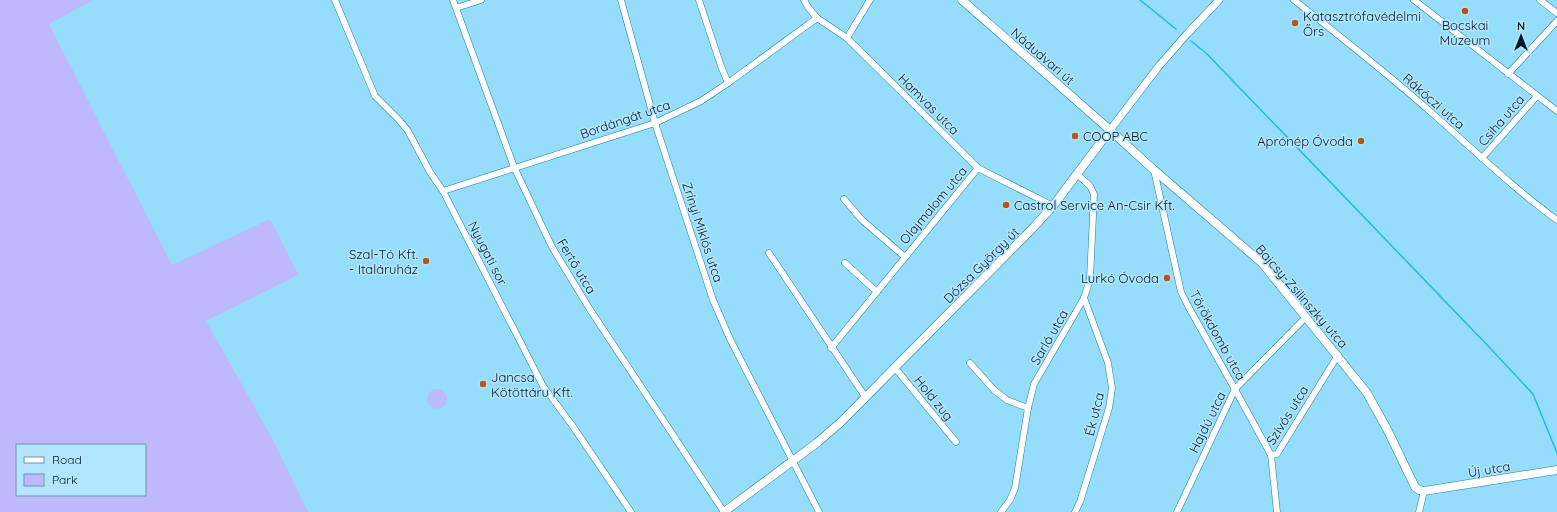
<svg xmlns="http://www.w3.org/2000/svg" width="1557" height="512" font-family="Quicksand,sans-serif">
  <rect width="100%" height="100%" fill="#96dcfb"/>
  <!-- green -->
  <g fill="#beb9fd" fill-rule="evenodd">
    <path d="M0,0H93L49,24L172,265L270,219L298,275L206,321L274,442L308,512H0ZM17,445H145V495H17Z"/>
    <circle cx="437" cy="399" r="10"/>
  </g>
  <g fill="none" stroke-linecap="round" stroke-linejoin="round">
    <!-- stream -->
    <g stroke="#1eb8eb" stroke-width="1.5">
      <path d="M1140,0L1176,29"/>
      <path d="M1191,41L1207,54L1491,349L1533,394L1557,453"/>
    </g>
    <defs>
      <g id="minor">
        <path d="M335,0L375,96L400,121L408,131L430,172L443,191L543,386L572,425L631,512"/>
        <path d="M453,0L514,167L552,247L589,308L724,512"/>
        <path d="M621,0L655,123L713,300L730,339L819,512"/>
        <path d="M699,0L721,66L728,83"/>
        <path d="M804,0L808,7L817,18L847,38L978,168L1053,206"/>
        <path d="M1294,0C1341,37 1388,74 1433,114C1474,150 1513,188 1557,220"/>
        <path d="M1414,0L1557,111"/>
        <path d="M1540,0L1557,13"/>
        <path d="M456,8L481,0"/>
        <path d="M847,38L870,0"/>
        <path d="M1508,74L1557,21"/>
        <path d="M1482,158L1537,96"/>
        <path d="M1154,170L1181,292L1188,306L1232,384L1271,455L1277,512"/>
        <path d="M443,191L655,123L701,101L728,83L817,18"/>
        <path d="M844,199L862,220L905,257"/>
        <path d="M769,253L866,398"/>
        <path d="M845,263L877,292"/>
        <path d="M831,348L978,168"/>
        <path d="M970,363L994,390L1007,400L1028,408"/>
        <path d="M895,368L956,442"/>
        <path d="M1271,455L1277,454L1338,355"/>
        <path d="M1001,512L1010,500L1015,488L1028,408L1034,384L1084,298L1090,279L1094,194L1090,186L1077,174"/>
        <path d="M1075,512L1080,502L1109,408L1112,388L1108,363L1084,298"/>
        <path d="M1177,512L1235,389L1306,317"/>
        <path d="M1419,512L1424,491"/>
      </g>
      <path id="tertiary" d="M1110,130L1159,66L1187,34L1219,0"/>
      <g id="secondary">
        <path d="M962,0L1110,130L1154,170L1262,263L1367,393L1388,431L1415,487L1419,490L1424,491L1557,470"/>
        <path d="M724,512L818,442L841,422L1031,230L1053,206L1110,130"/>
      </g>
    </defs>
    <!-- minor casing -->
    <use href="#minor" stroke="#167ea1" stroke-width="7"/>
    <!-- tertiary casing -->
    <use href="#tertiary" stroke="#167ea1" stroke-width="8"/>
    <!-- secondary casing -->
    <use href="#secondary" stroke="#167ea1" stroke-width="9"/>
    <!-- minor -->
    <use href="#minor" stroke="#fff" stroke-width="6"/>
    <!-- tertiary -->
    <use href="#tertiary" stroke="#fff" stroke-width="7"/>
    <!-- secondary -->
    <use href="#secondary" stroke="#fff" stroke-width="8"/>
  </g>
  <!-- markers -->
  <g fill="#b65515" stroke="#b3e6fe" stroke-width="1.5">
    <circle cx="1465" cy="11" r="4"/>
    <circle cx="1295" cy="23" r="4"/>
    <circle cx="1075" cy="136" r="4"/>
    <circle cx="1361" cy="141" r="4"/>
    <circle cx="1006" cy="205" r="4"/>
    <circle cx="426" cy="261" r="4"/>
    <circle cx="1167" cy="278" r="4"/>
    <circle cx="483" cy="384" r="4"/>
  </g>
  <g text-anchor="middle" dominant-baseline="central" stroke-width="3" stroke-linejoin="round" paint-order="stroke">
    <!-- poi labels -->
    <g font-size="13" fill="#001924" stroke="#b3e6fe" text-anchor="start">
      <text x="1303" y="16">Katasztrófavédelmi<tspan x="1303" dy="15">Őrs</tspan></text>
      <text x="1465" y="25" text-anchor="middle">Bocskai<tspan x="1465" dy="15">Múzeum</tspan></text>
      <text x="1083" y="136">COOP ABC</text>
      <text x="1353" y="141" text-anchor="end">Aprónép Óvoda</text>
      <text x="1014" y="205">Castrol Service An-Csir Kft.</text>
      <text x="418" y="254" text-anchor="end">Szal-Tó Kft.<tspan x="418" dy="15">- Italáruház</tspan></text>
      <text x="1159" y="278" text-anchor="end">Lurkó Óvoda</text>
      <text x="491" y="377">Jancsa<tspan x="491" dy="15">Kötöttáru Kft.</tspan></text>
    </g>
    <!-- street labels -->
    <g font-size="13" fill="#001924" stroke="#b3e6fe">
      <text transform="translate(1043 56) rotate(41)">Nádudvari út</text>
      <text transform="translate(1434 101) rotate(41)">Rákóczi utca</text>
      <text transform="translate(929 104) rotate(45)">Hamvas utca</text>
      <text transform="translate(625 119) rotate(-19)">Bordángát utca</text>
      <text transform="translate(1501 120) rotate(-49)">Csiha utca</text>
      <text transform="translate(933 205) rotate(-50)">Olajmalom utca</text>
      <text transform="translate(703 232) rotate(72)">Zrínyi Miklós utca</text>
      <text transform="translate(488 253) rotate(63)">Nyugati sor</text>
      <text transform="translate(981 265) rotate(-45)">Dózsa György út</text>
      <text transform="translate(577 266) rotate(59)">Fertő utca</text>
      <text transform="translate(1302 296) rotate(49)">Bajcsy-Zsilinszky utca</text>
      <text transform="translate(1218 335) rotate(61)">Törökdomb utca</text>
      <text transform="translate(1049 337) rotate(-60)">Sarló utca</text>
      <text transform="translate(934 398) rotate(51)">Hold zug</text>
      <text transform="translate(1094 414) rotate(-76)">Ék utca</text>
      <text transform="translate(1287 415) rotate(-58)">Szívós utca</text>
      <text transform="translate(1207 422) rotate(-64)">Hajdú utca</text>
      <text transform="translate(1489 469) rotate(-9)">Új utca</text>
    </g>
  </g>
  <!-- legend -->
  <rect x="16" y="444" width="130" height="52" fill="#b3e6fe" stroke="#6b94a7"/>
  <rect x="24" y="457" width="20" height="6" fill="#ffffff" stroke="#6b94a7"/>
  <text x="52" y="464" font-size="12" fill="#001924">Road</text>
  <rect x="24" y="474" width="20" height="12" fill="#beb9fd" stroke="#6b94a7"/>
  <text x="52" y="484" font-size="12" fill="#001924">Park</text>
  <!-- north arrow -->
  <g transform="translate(1521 36)" stroke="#b3e6fe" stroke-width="3" paint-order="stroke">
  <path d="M0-3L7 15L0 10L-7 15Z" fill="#001924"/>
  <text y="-6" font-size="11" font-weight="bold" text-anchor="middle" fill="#001924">N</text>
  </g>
</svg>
